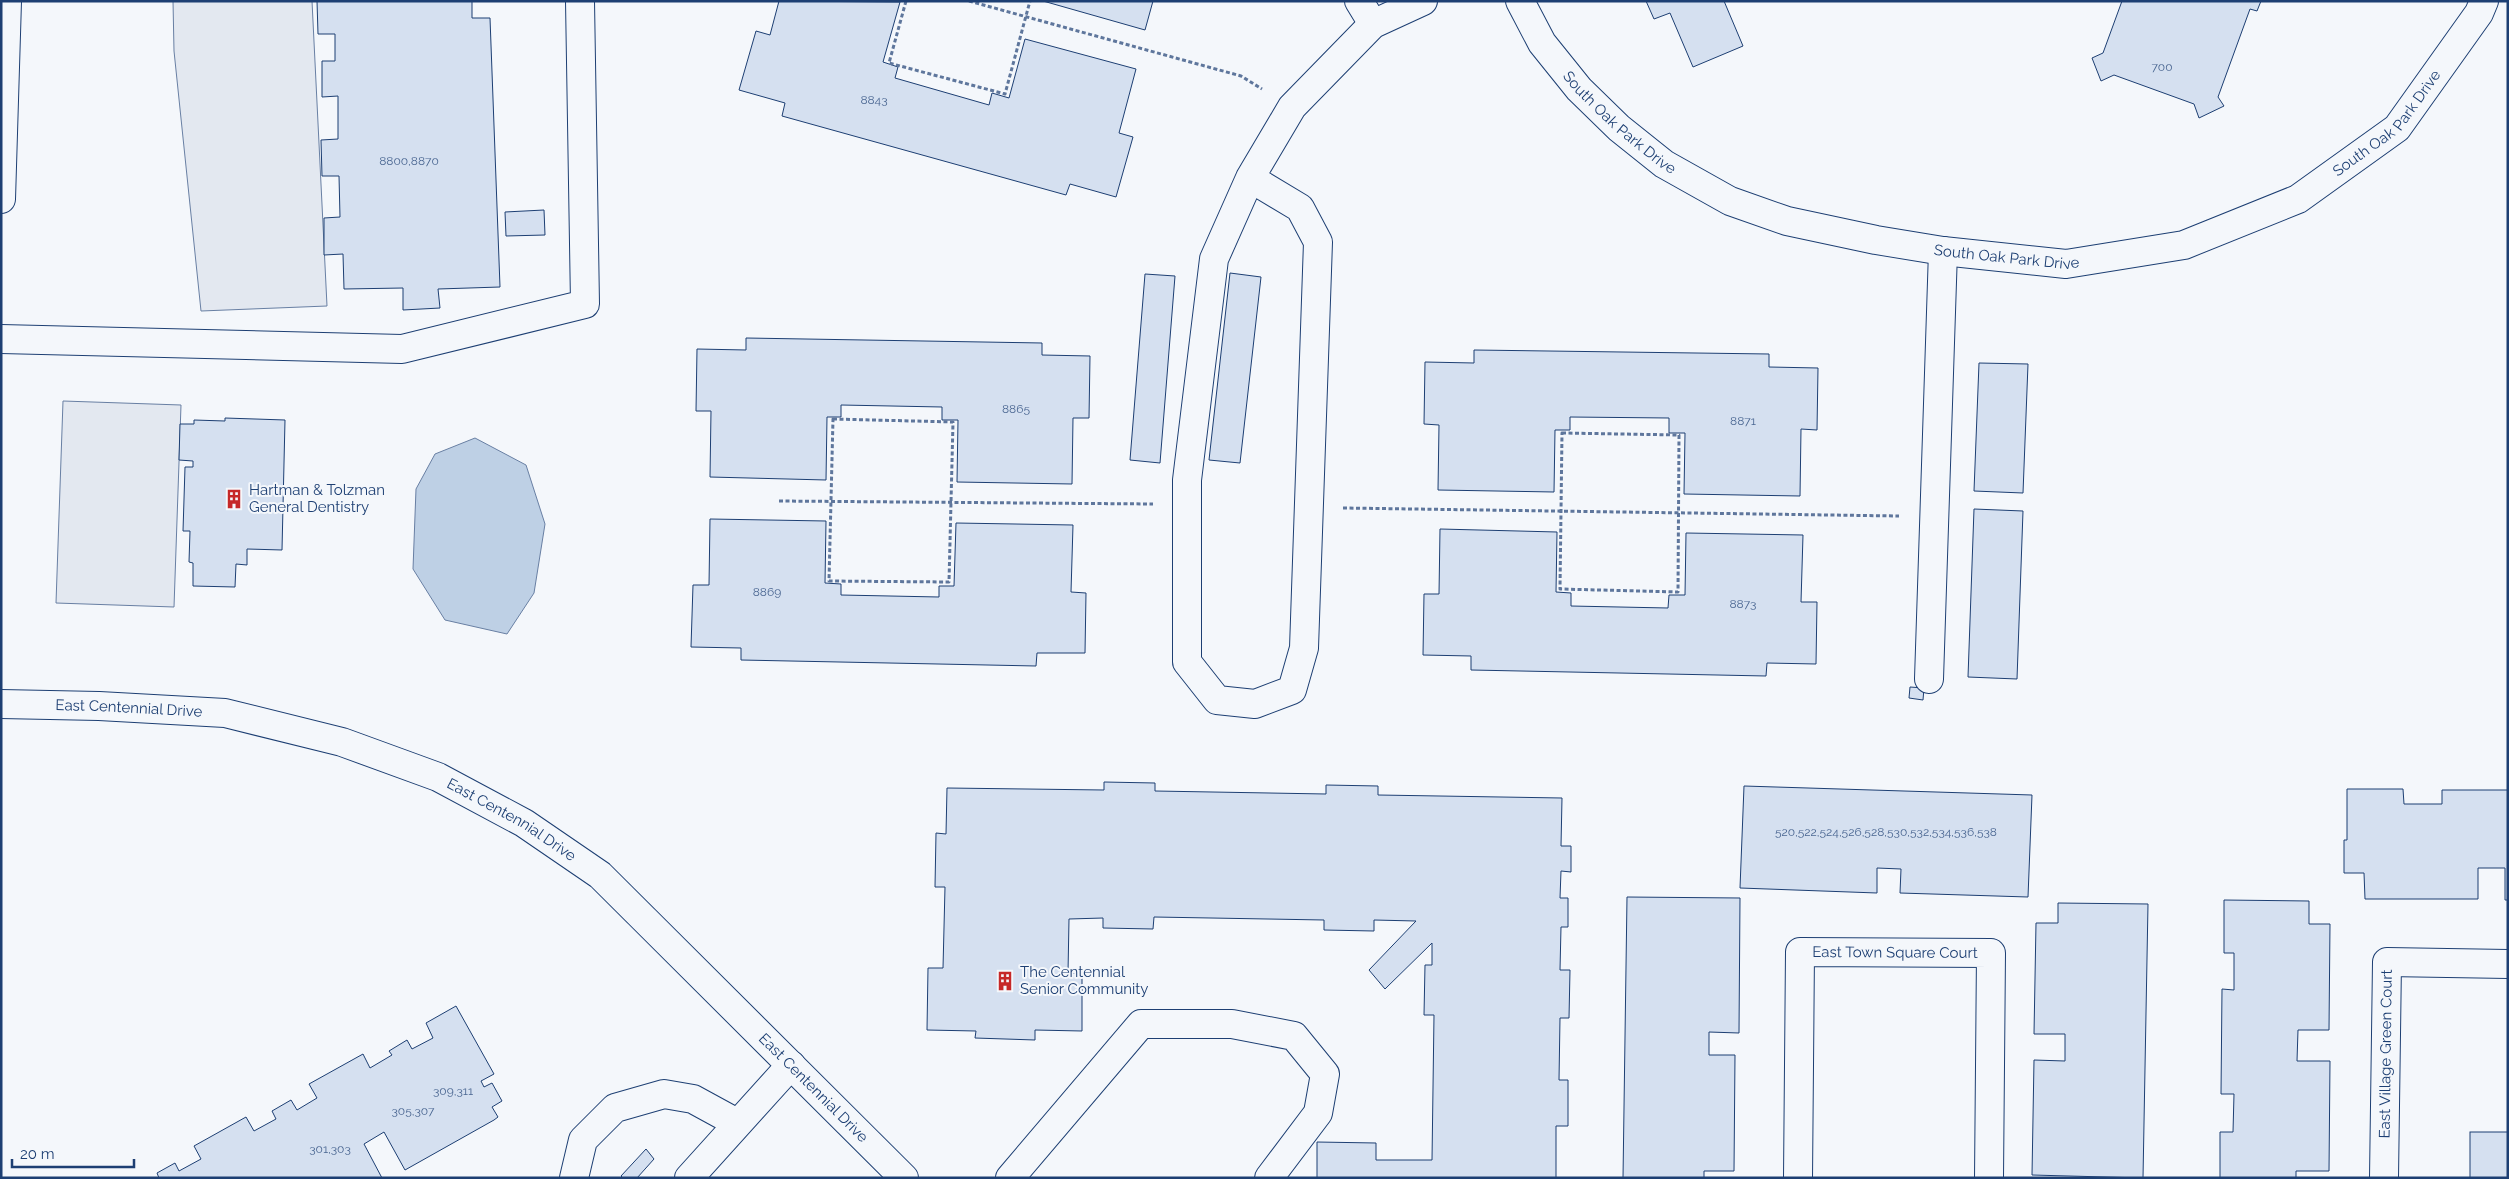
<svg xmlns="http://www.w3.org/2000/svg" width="2509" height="1179" font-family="Raleway,sans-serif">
  <rect width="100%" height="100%" fill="#f4f7fb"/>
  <!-- parking -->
  <g fill="#e3e8f0" stroke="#687fa3">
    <path d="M173,1H312L327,306L201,311L174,51Z"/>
    <path d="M63,401L181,405L174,607L56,603Z"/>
  </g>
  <!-- water -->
  <path fill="#bed0e5" stroke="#687fa3" d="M475,438L526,465L545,524L534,593L507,634L445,620L413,569L416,489L435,454Z"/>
  <!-- building -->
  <g fill="#d5e0f0" stroke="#1d3f73">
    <path d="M317,1H472V18H490L500,287L438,289L440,308L403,310V288L344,289L343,254L324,255V218L340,217L339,176H322L321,140L338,139V96L322,97V61H335V34H318Z"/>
    <path d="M779,1L900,2L883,62L898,67L895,78L989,105L992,93L1009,98L1025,39L1136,69L1119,133L1133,137L1116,197L1070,184L1066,195L782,116L785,103L739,90L756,31L770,35Z"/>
    <path d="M1043,1H1153L1145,30Z"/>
    <path d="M1646,1H1724L1743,46L1693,67L1670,13L1654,19Z"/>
    <path d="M2122,1H2261L2257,11L2250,9L2218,97L2224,106L2199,118L2194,104L2114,75L2101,81L2092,58L2103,53Z"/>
    <path d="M544,210L545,235L506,236L505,212Z"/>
    <path d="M1230,273L1261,277L1240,463L1209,460Z"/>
    <path d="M1145,274L1175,276L1160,463L1130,460Z"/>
    <path d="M746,338L1042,343V355L1090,356L1089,418H1073L1072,484L957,482L958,420H942V407L841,405V417H827L826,480L710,477L711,411H696L697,349L746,350Z"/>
    <path d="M1474,350L1769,354V367L1818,368L1817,430L1801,429L1800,496L1684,494L1685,433H1669V418L1570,417V430H1555L1554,492L1438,490L1439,425L1424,424L1425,362L1474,363Z"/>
    <path d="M1979,363L2028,364L2023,493L1974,491Z"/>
    <path d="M225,418L285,420L282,550L247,549V565L236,564L235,587L193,586V563L189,562L190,531H183L185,467H193V461L179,460L180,424H194V420L225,421Z"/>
    <path d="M1974,509L2023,511L2017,679L1968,677Z"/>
    <path d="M710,519L826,521L825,583L841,584V595L939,597V586H954L956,523L1073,525L1071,592L1086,593L1085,653H1037L1036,666L741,660V648L691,647L693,585H709Z"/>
    <path d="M1440,529L1557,532L1556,592L1571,593V606L1668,608L1669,595H1685L1686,533L1803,535L1801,602H1817L1816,664L1767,663L1766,676L1471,670V656L1423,655L1424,594H1439Z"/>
    <path d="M1910,687L1924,688L1923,700L1909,698Z"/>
    <path d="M1104,782L1155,783V791L1326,794V785L1378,786V795L1562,798L1561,846H1571V872L1561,871L1560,898H1568V927H1561L1560,970H1570L1569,1018H1560L1559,1080H1568V1126H1556V1178H1317V1142L1376,1143V1160H1432L1434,1015H1424L1425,965H1432V943L1385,989L1369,970L1416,921L1374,920V931L1324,930V920L1154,917L1153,929L1103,928V918L1069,919L1068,973L1082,974V1031L1035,1030V1040L975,1038L976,1031L927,1030L928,968H943L945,887H935L936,833L946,834L947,788L1104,790Z"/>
    <path d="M1744,786L2032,795L2028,897L1900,893L1901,869L1877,868V893L1740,888Z"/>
    <path d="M2347,789H2403L2404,804H2442V790H2508V900H2505V868H2478V899H2365L2364,873H2344V840H2347Z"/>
    <path d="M1627,897L1740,898L1739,1033L1709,1032V1055H1735L1734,1171H1704V1178H1623Z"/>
    <path d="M2224,900L2309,901V924H2330L2329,1030H2298L2297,1061H2330L2329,1171H2296V1178H2220V1132H2233L2234,1094H2221L2222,989L2234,990V953H2224Z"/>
    <path d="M2058,903L2148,904L2143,1178L2032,1175L2034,1060L2065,1061V1034H2034L2036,923H2058Z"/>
    <path d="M456,1006L494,1074L481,1081L484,1087L492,1083L502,1101L492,1107L498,1117L494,1120L405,1170L384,1132L364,1144L382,1178H159L157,1173L175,1163L179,1171L201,1159L194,1146L246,1117L254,1131L276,1119L272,1111L291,1100L297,1110L317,1098L309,1084L363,1054L370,1068L392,1055L389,1051L407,1040L412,1049L433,1038L426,1023Z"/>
    <rect x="2470" y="1132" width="38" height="46"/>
    <path d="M646,1149L654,1159L637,1178H623L621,1176Z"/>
  </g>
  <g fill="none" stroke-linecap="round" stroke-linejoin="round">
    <defs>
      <g id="minor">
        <path d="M1359,1L1373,24"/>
        <path id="s1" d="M1520,1L1542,43L1579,89L1619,128L1664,164L1730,201L1787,221L1876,240L1943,251L2066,264L2184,245L2298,199L2397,128L2479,13L2484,1"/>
        <path d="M1250,178L1300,208L1318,242L1304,648L1292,690L1255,704L1217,700L1187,662V480L1214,259L1250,178L1292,107L1373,24L1423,1"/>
        <path d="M1,199L7,1"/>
        <path d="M1,339L402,349L585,304L580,1"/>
        <path d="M1929,679L1943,251"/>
        <path id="s2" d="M1,704L99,706L225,713L342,742L438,777L524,823L600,875L904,1178"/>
        <path d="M574,1178L583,1140L615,1108L664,1094L693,1099L737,1123"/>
        <path d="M689,1178L791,1065"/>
        <path d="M1010,1178L1141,1024H1232L1294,1036L1325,1074L1318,1113L1269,1178"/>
        <path id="s3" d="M1798,1178L1800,952L1991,953L1989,1178"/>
        <path id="s4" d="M2384,1178L2387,962L2508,964"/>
      </g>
    </defs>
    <!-- minor casing -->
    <use href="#minor" stroke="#1d3f73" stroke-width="30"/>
    <!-- path -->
    <g stroke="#5e769c" stroke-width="3" stroke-dasharray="4 2.5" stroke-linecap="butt">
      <path d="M906,1L889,63L1005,94L1030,1"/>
      <path d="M969,1L1241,76L1262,89"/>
      <path d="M833,419L953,422L949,582L829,581Z"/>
      <path d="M1562,433L1679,435L1678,592L1560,589Z"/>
      <path d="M779,501L1153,504"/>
      <path d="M1343,508L1899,516"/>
    </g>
    <!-- minor -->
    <use href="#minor" stroke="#f4f7fb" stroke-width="28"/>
  </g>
  <!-- icons -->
  <defs>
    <symbol id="building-bare" viewBox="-9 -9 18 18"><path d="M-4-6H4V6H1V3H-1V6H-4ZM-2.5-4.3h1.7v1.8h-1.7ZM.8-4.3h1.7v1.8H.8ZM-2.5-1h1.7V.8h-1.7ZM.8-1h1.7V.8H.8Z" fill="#c62828" stroke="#f4f7fb" stroke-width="2.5" paint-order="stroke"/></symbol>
  </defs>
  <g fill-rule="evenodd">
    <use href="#building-bare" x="220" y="485" width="28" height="28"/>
    <use href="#building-bare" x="991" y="967" width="28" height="28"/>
  </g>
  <g text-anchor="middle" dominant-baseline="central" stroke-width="4" stroke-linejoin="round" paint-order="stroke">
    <!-- number labels -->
    <g font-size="12" fill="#4b6792">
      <text x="2162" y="67">700</text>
      <text x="874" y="100">8843</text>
      <text x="409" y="161">8800,8870</text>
      <text x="1016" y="409">8865</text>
      <text x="1743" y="421">8871</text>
      <text x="767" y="592">8869</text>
      <text x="1743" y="604">8873</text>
      <text x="1886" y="832">520,522,524,526,528,530,532,534,536,538</text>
      <text x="453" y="1091">309,311</text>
      <text x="413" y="1111">305,307</text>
      <text x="330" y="1149">301,303</text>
    </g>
    <!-- street labels -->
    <g font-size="15" fill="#1d3f73" stroke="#f4f7fb">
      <text stroke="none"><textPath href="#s1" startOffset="159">South Oak Park Drive</textPath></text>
      <text stroke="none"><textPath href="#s1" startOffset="999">South Oak Park Drive</textPath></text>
      <text stroke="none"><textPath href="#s1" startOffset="579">South Oak Park Drive</textPath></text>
      <text stroke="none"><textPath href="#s2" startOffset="128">East Centennial Drive</textPath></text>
      <text stroke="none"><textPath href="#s2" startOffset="532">East Centennial Drive</textPath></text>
      <text stroke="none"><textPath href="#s3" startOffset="321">East Town Square Court</textPath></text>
      <text stroke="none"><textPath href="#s4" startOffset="124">East Village Green Court</textPath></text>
      <text stroke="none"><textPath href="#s2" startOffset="938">East Centennial Drive</textPath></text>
    </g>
    <!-- poi labels -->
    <g font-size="15" fill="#1d3f73" stroke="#f4f7fb" text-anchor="start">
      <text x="249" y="490">Hartman &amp; Tolzman<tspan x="249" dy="17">General Dentistry</tspan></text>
      <text x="1020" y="972">The Centennial<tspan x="1020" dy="17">Senior Community</tspan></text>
    </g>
  </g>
  <!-- border -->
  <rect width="2509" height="1179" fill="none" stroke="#1d3f73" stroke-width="5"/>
  <!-- scale -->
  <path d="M12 1159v8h122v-8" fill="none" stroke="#1d3f73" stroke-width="2.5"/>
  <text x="20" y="1159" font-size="15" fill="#1d3f73" stroke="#f4f7fb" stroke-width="4" paint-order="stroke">20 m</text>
</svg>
